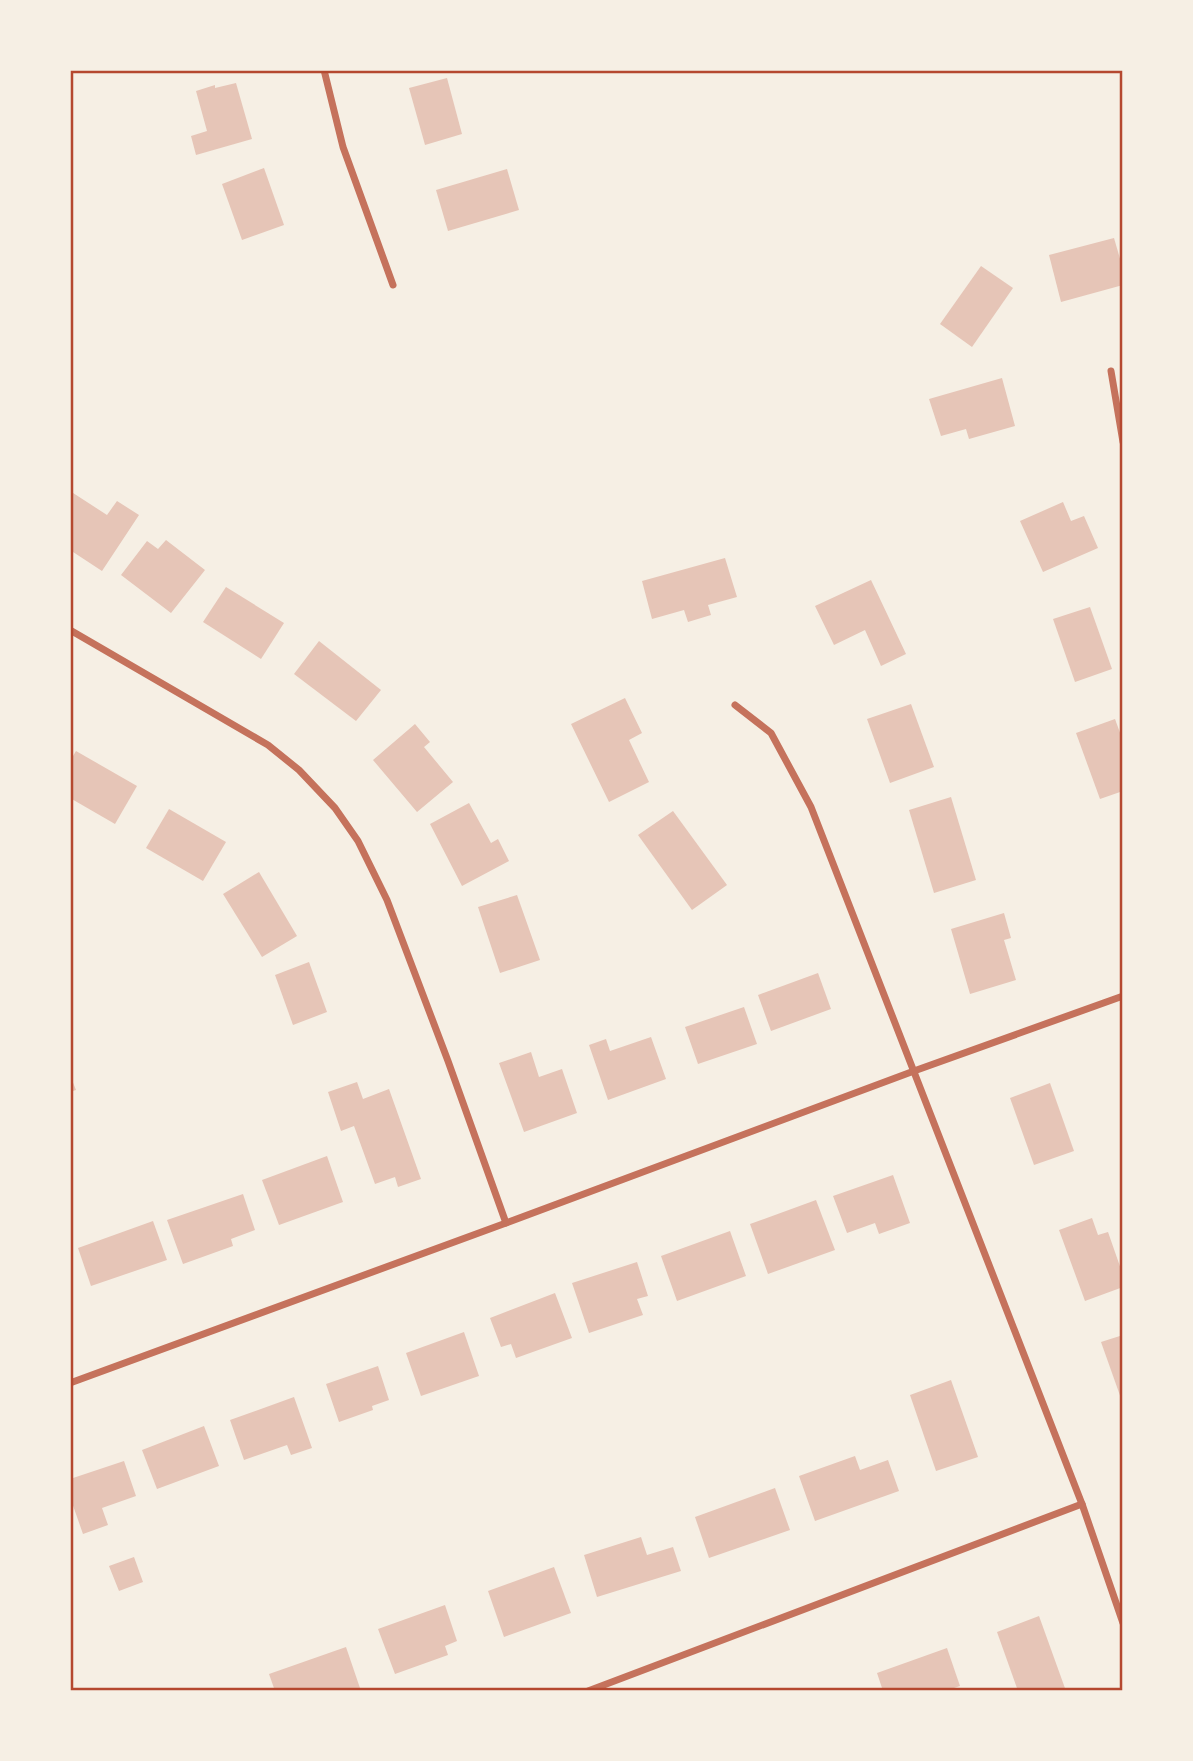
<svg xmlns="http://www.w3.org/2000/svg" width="1193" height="1761" font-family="Raleway,sans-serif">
  <rect width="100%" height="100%" fill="#f6efe4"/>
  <!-- building -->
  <g fill="#e6c5b7">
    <path d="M447,78L462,134L425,145L409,88Z"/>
    <path d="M236,83L252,139L196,155L191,136L207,131L196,91L215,85V88Z"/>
    <path d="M264,168L284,225L242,240L222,184Z"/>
    <path d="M507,169L519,210L448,231L436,190Z"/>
    <path d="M1114,238L1123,269V285L1061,302L1049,255Z"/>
    <path d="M981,266L1013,288L972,347L940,324Z"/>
    <path d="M1002,378L1015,426L969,439L966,429L941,436L929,399Z"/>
    <path d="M70,491L107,515L117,501L139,515L102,571L70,550Z"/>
    <path d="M1063,502L1071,521L1084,516L1098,548L1043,572L1020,521Z"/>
    <path d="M166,540L205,570L171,613L121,575L147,541L158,549Z"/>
    <path d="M725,558L737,597L708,605L711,615L688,622L684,610L652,619L642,581Z"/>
    <path d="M871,580L906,654L881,666L865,630L834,645L815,606Z"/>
    <path d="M226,587L284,623L261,659L203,622Z"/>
    <path d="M1090,607L1112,669L1075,682L1053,619Z"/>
    <path d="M319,641L381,690L356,721L294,674Z"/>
    <path d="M625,698L642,733L629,740L649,782L609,802L571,724Z"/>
    <path d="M911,704L934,767L890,783L867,719Z"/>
    <path d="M1115,719L1123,741V791L1100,799L1076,733Z"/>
    <path d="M415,724L430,742L424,747L453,782L417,812L373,760Z"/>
    <path d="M76,751L137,786L115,824L70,798V761Z"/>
    <path d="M951,797L976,880L934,893L909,810Z"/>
    <path d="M469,803L491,843L498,839L509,861L462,886L430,824Z"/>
    <path d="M169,809L226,842L203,881L146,848Z"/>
    <path d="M673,811L727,885L692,910L638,835Z"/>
    <path d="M259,872L297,936L262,957L223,894Z"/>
    <path d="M517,895L540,960L500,973L478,907Z"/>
    <path d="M1004,913L1011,938L1004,940L1016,980L970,994L951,929Z"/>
    <path d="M309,962L327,1012L293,1025L275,975Z"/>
    <path d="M818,973L831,1009L771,1031L758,995Z"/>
    <path d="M744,1007L757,1044L698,1064L685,1027Z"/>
    <path d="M651,1037L666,1079L608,1100L589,1045L606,1039L610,1051Z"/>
    <path d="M531,1052L539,1077L562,1069L577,1113L524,1132L499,1063Z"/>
    <path d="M70,1075L76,1090L70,1092Z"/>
    <path d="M357,1082L363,1099L389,1089L421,1179L398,1187L395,1177L375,1184L354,1126L341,1131L328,1092Z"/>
    <path d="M1050,1083L1074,1151L1034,1165L1010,1098Z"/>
    <path d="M327,1156L343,1202L279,1225L262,1180Z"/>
    <path d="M893,1175L910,1223L879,1234L875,1223L847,1233L833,1196Z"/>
    <path d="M243,1194L255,1230L231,1239L233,1246L183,1264L167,1220Z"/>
    <path d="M816,1200L835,1250L768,1274L750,1224Z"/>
    <path d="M1092,1218L1098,1235L1108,1232L1123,1275V1287L1085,1301L1059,1230Z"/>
    <path d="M153,1221L167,1260L91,1286L78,1248Z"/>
    <path d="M730,1231L746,1276L677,1301L661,1256Z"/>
    <path d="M637,1262L648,1296L637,1299L643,1315L589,1333L572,1283Z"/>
    <path d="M555,1293L572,1338L516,1358L511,1344L501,1347L490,1318Z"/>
    <path d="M464,1332L479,1376L421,1396L406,1353Z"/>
    <path d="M1123,1335V1404L1101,1342Z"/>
    <path d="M378,1366L389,1400L372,1406L373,1410L339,1422L326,1384Z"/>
    <path d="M951,1380L978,1457L936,1471L910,1395Z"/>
    <path d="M294,1397L312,1448L291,1455L287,1445L244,1460L230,1420Z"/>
    <path d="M204,1426L219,1466L157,1489L142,1450Z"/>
    <path d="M855,1456L860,1470L888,1460L899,1491L815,1521L799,1476Z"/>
    <path d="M124,1461L136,1496L102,1508L108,1525L83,1534L70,1497V1479Z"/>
    <path d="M775,1488L790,1530L709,1558L695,1517Z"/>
    <path d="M641,1537L647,1555L673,1547L681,1571L597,1597L584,1555Z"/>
    <path d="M134,1557L143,1582L119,1591L109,1566Z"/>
    <path d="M554,1567L571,1613L504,1637L488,1591Z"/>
    <path d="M445,1605L457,1641L445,1646L448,1655L395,1674L378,1629Z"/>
    <path d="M1039,1616L1066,1691H1018L997,1632Z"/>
    <path d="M346,1647L361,1691H275L269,1674Z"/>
    <path d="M947,1648L960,1686L945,1691H883L877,1673Z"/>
  </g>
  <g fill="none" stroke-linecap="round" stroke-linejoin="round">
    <!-- minor -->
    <g stroke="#c5725c" stroke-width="7">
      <path d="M324,70L343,147L393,285"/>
      <path d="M1111,371L1123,442"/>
      <path d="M70,630L268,745L299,770L335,808L358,841L387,900L448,1061L506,1223"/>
      <path d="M735,705L771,733L811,807L1082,1504L1123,1623"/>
      <path d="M70,1383L506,1223L914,1071L1123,996"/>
      <path d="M588,1691L1082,1504"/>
    </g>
  </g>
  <!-- border -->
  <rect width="1193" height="1761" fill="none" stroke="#f6efe4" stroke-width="144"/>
  <rect x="72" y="72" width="1049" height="1617" fill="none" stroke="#b5482f" stroke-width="2.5"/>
</svg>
